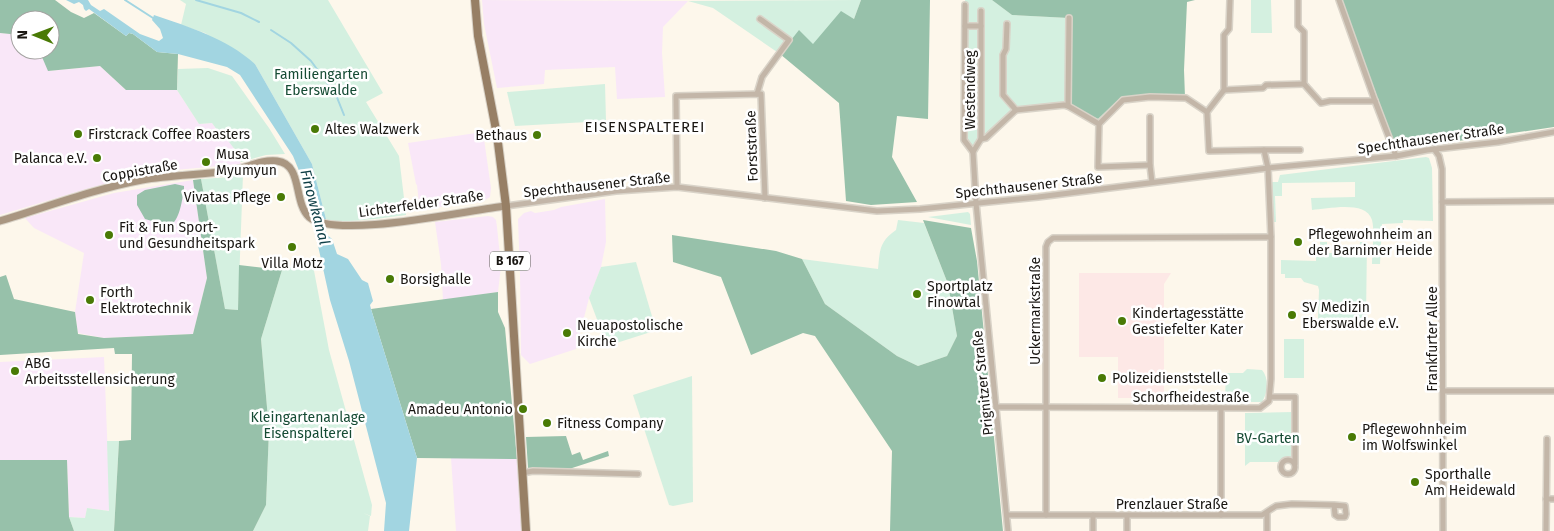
<svg xmlns="http://www.w3.org/2000/svg" width="1554" height="531" font-family="'Fira Sans',sans-serif">
  <rect width="100%" height="100%" fill="#fdf7eb"/>
  <!-- commercial -->
  <g fill="#f9e7f8">
    <path d="M482,0L688,1L663,27L662,53L665,97L617,99L615,67L545,70L544,84L497,88L484,24Z"/>
    <path d="M0,33L20,35V50H39L49,71L100,66L126,90H177L199,124L212,123L223,138L226,137L236,151L241,164L153,172L93,187L0,215Z"/>
    <path d="M483,132L491,188L490,197L482,202L422,209L419,203L417,185L416,184L408,143Z"/>
    <path d="M193,180L207,278L193,334L104,338L78,333L75,312L84,253L34,228L25,218L114,193Z"/>
    <path d="M605,199L606,242L601,267L589,298L576,349L530,364L521,355L520,273L518,219L524,213L531,211L535,213L554,210L561,207Z"/>
    <path d="M488,216L493,217L496,220L497,227L501,266L498,292L443,300L441,264L435,222Z"/>
    <path d="M104,357L110,511L87,508L85,518L69,517L67,460H0V362Z"/>
    <path d="M451,458L517,459L522,531H456Z"/>
  </g>
  <!-- education -->
  <path fill="#fde8e6" d="M1079,273H1171L1164,284V398H1118V357H1079Z"/>
  <!-- green -->
  <g fill="#d4f0e0">
    <path d="M180,0H328L383,93L366,102L399,156L406,215C392,217 334,225 326,219L312,164L255,64L205,33L181,25L186,4Z"/>
    <path d="M861,0L854,19L841,12L813,45L780,54L713,8L688,1Z"/>
    <path d="M965,0H992L1012,15L1069,18L1068,106L1016,110L981,139L973,152L964,140Z"/>
    <path d="M1251,0H1271L1272,33H1251Z"/>
    <path d="M208,68L232,76L269,128L285,154L266,155L241,162L236,151L226,138H223L212,123L199,124L177,90L178,69Z"/>
    <path d="M605,84L606,121L515,126L507,92Z"/>
    <path d="M1426,157L1429,158L1432,168L1433,221L1403,220V223L1382,224L1380,264H1372C1372,251 1375,232 1372,220C1366,200 1328,209 1312,210L1311,198L1355,197V182L1282,183V196H1275L1276,222H1272L1270,182H1278L1280,175Z"/>
    <path d="M243,174L238,310L225,309L201,179L230,177Z"/>
    <path d="M968,212L970,214L971,225L928,217Z"/>
    <path d="M898,220L924,223L948,284L957,336L947,356L918,366L897,356L825,304L802,259L878,269C880,250 879,242 896,230Z"/>
    <path d="M1320,242H1327V253H1336V246H1355V253H1359L1360,242H1367L1366,318L1318,319L1319,290L1318,286L1304,282L1301,278H1285V274H1281V260L1316,261V249H1320Z"/>
    <path d="M312,260L329,350L372,505L371,516L363,513L370,516L368,531H253L266,505L269,430L261,339L282,270Z"/>
    <path d="M636,262L654,323V331L607,346L589,298L601,267Z"/>
    <rect x="1284" y="339" width="20" height="39"/>
    <path d="M1247,369L1262,370C1269,378 1268,393 1262,402H1228L1225,399L1226,373H1243Z"/>
    <path d="M692,376L693,502L673,506L669,505L633,395Z"/>
    <path d="M1293,412V455L1290,458H1285L1280,462H1250L1245,466V413Z"/>
    <path d="M107,441H119L114,531H74L69,517L85,518L87,508L109,511Z"/>
  </g>
  <!-- forest -->
  <g fill="#97c1aa">
    <path d="M0,0H55L71,12L84,18L94,13L126,36L129,33L133,34L157,52L178,54L177,90H126L100,66L48,71L39,50H50V20H20V35L0,33Z"/>
    <path d="M861,0H930L928,119L897,116L892,157L917,202L871,205L846,201L839,103L780,54L799,30L813,44L841,11L854,19Z"/>
    <path d="M992,0H1195L1187,2L1184,70L1185,97H1121L1098,119L1068,106L1069,18L1012,15Z"/>
    <path d="M1341,0H1554V127L1397,150Z"/>
    <path d="M201,179L225,309L238,310L239,265L282,270L261,339L269,430L266,505L253,531H114L119,441L131,440L132,354H115L114,348L0,355V277L6,275L14,299L75,312L78,334L104,338L193,334L207,278L193,180Z"/>
    <path d="M175,184L184,186V189C182,200 180,221 169,226L145,219L137,205V195L145,190Z"/>
    <path d="M923,220L971,228L977,261L1003,531H890L892,451L815,336L803,333L751,355L721,277L673,262L672,235L776,251L802,259L825,304L897,356L918,366L947,356L957,336L948,284Z"/>
    <path d="M498,292V312L505,328L517,459L417,458L371,309Z"/>
    <path d="M566,436L572,455L580,452L583,460L608,451L609,456L566,470L528,468L526,437Z"/>
    <path d="M0,460H67L69,517L74,531H0Z"/>
  </g>
  <!-- water -->
  <path fill="#a2d5e1" d="M66,0H88L91,5L100,11L104,9L140,34L159,41L163,38L160,29L152,20L154,15C189,27 226,38 255,64L312,164L326,219V234L332,239L337,254L348,259L362,280L368,283L373,301L370,305L371,309L417,458L409,531H384L386,503L349,361L330,300L313,223L311,207L307,203L300,173L293,156L240,75L227,67L178,54L157,52L133,34L129,33L126,36L89,9L86,11L84,9L83,5L79,2L74,4Z"/>
  <g fill="none" stroke-linecap="round" stroke-linejoin="round">
    <!-- stream -->
    <g stroke="#a2d5e1" stroke-width="2">
      <path d="M125,0L153,18"/>
      <path d="M196,0L241,13L259,22"/>
      <path d="M271,30L291,43L311,61L336,95L344,115"/>
    </g>
    <defs>
      <g id="street">
        <path d="M1298,0V26L1304,32V84L1321,103L1330,101H1375"/>
        <path d="M1339,0L1375,101L1396,156"/>
        <path d="M965,5L964,140L973,152L976,203L1008,531"/>
        <path d="M1069,18L1068,106L1099,124L1098,167L1150,165"/>
        <path d="M1007,24L1006,49L1003,55V95L1016,110"/>
        <path d="M965,26H981"/>
        <path d="M1224,90L1263,88L1266,85L1304,84"/>
        <path d="M757,94L762,77L789,40L760,19"/>
        <path d="M1150,117V165L1152,182"/>
        <path d="M1099,124L1123,100L1150,97L1186,98L1207,112"/>
        <path d="M981,139L986,138L1016,110L1064,105L1068,106"/>
        <path d="M1434,149L1439,156L1442,169L1443,531"/>
        <path d="M1264,150H1300"/>
        <path d="M973,152L981,139V11"/>
        <path d="M677,187L676,96L761,94L765,198"/>
        <path d="M1442,202L1554,201"/>
        <path d="M506,206L616,191L677,187L877,211L920,209L1038,197L1268,168L1396,156L1427,150L1498,142L1554,132"/>
        <path d="M1443,391H1554"/>
        <path d="M1270,397H1295V464"/>
        <path d="M997,407L1260,408L1269,401L1271,379V237L1268,168L1264,150L1209,151L1207,112L1224,90V35L1229,29L1230,0"/>
        <circle cx="1288" cy="467" r="7"/>
        <path d="M522,473L533,471L638,474"/>
        <path d="M1546,499H1554"/>
        <path d="M1007,515H1262L1276,506L1292,504L1334,505L1335,515L1338,517H1345L1346,514L1345,506L1334,505"/>
        <path d="M1046,515V247L1048,242L1053,238L1271,237"/>
        <path d="M1093,515V531"/>
        <path d="M1221,515V408"/>
        <path d="M1127,516V531"/>
        <path d="M1267,531V513"/>
        <path d="M1546,531L1547,439"/>
      </g>
      <path id="secondary" d="M0,221C47,207 94,189 142,180C171,175 200,175 229,171C244,169 261,159 277,161C303,164 293,202 309,217C336,240 467,210 506,206"/>
      <path id="primary" d="M475,0L478,36L497,135L506,206L526,531"/>
    </defs>
    <!-- street casing -->
    <use href="#street" stroke="#d9d3c8" stroke-width="8"/>
    <!-- secondary casing -->
    <use href="#secondary" stroke="#d9d3c8" stroke-width="9"/>
    <!-- primary casing -->
    <use href="#primary" stroke="#d9d3c8" stroke-width="10"/>
    <!-- street -->
    <use href="#street" stroke="#c3b6a8" stroke-width="5"/>
    <!-- secondary -->
    <use href="#secondary" stroke="#a99681" stroke-width="7"/>
    <!-- primary -->
    <use href="#primary" stroke="#977f65" stroke-width="8"/>
  </g>
  <!-- markers -->
  <g fill="#497a05" stroke="#fff" stroke-width="2">
    <circle cx="315" cy="129" r="5"/>
    <circle cx="78" cy="134" r="5"/>
    <circle cx="537" cy="135" r="5"/>
    <circle cx="97" cy="158" r="5"/>
    <circle cx="206" cy="162" r="5"/>
    <circle cx="281" cy="197" r="5"/>
    <circle cx="109" cy="235" r="5"/>
    <circle cx="1298" cy="242" r="5"/>
    <circle cx="292" cy="247" r="5"/>
    <circle cx="390" cy="279" r="5"/>
    <circle cx="917" cy="294" r="5"/>
    <circle cx="90" cy="300" r="5"/>
    <circle cx="1292" cy="315" r="5"/>
    <circle cx="1122" cy="321" r="5"/>
    <circle cx="567" cy="333" r="5"/>
    <circle cx="15" cy="371" r="5"/>
    <circle cx="1102" cy="378" r="5"/>
    <circle cx="523" cy="409" r="5"/>
    <circle cx="547" cy="423" r="5"/>
    <circle cx="1352" cy="437" r="5"/>
    <circle cx="1415" cy="482" r="5"/>
  </g>
  <g text-anchor="middle" dominant-baseline="central" stroke-width="5" stroke-linejoin="round" paint-order="stroke">
    <!-- shield labels -->
    <rect fill="#fff" stroke="#5e5c59" stroke-width="1" x="490" y="251.5" width="40" height="19" rx="4"/>
    <g font-size="12" font-weight="bold" fill="#191612">
      <text x="510" y="261">B 167</text>
    </g>
    <!-- park labels -->
    <g font-size="14" fill="#164b34" stroke="#fff">
      <text x="321" y="74">Familiengarten<tspan x="321" dy="16">Eberswalde</tspan></text>
      <text x="308" y="417">Kleingartenanlage<tspan x="308" dy="16">Eisenspalterei</tspan></text>
      <text x="1268" y="438">BV-Garten</text>
    </g>
    <!-- street labels -->
    <g font-size="14" fill="#191612" stroke="#fff">
      <text transform="translate(970 90) rotate(-90)">Westendweg</text>
      <text transform="translate(1431 139) rotate(-8)">Spechthausener Straße</text>
      <text transform="translate(752 146) rotate(-92)">Forststraße</text>
      <text transform="translate(140 171) rotate(-10)">Coppistraße</text>
      <text transform="translate(597 185) rotate(-6)">Spechthausener Straße</text>
      <text transform="translate(1029 186) rotate(-6)">Spechthausener Straße</text>
      <text transform="translate(421 204) rotate(-8)">Lichterfelder Straße</text>
      <text transform="translate(1035 311) rotate(-90)">Uckermarkstraße</text>
      <text transform="translate(1432 339) rotate(-90)">Frankfurter Allee</text>
      <text transform="translate(983 383) rotate(-96)">Prignitzer Straße</text>
      <text x="1191" y="397">Schorfheidestraße</text>
      <text x="1172" y="504">Prenzlauer Straße</text>
    </g>
    <!-- poi labels -->
    <g font-size="14" fill="#191612" stroke="#fff" text-anchor="start">
      <text x="325" y="129">Altes Walzwerk</text>
      <text x="88" y="134">Firstcrack Coffee Roasters</text>
      <text x="527" y="135" text-anchor="end">Bethaus</text>
      <text x="216" y="154">Musa<tspan x="216" dy="16">Myumyun</tspan></text>
      <text x="87" y="158" text-anchor="end">Palanca e.V.</text>
      <text x="271" y="197" text-anchor="end">Vivatas Pflege</text>
      <text x="119" y="227">Fit &amp; Fun Sport-<tspan x="119" dy="16">und Gesundheitspark</tspan></text>
      <text x="1308" y="234">Pflegewohnheim an<tspan x="1308" dy="16">der Barnimer Heide</tspan></text>
      <text x="292" y="263" text-anchor="middle">Villa Motz</text>
      <text x="400" y="279">Borsighalle</text>
      <text x="927" y="286">Sportplatz<tspan x="927" dy="16">Finowtal</tspan></text>
      <text x="100" y="292">Forth<tspan x="100" dy="16">Elektrotechnik</tspan></text>
      <text x="1302" y="307">SV Medizin<tspan x="1302" dy="16">Eberswalde e.V.</tspan></text>
      <text x="1132" y="313">Kindertagesstätte<tspan x="1132" dy="16">Gestiefelter Kater</tspan></text>
      <text x="577" y="325">Neuapostolische<tspan x="577" dy="16">Kirche</tspan></text>
      <text x="25" y="363">ABG<tspan x="25" dy="16">Arbeitsstellensicherung</tspan></text>
      <text x="1112" y="378">Polizeidienststelle</text>
      <text x="513" y="409" text-anchor="end">Amadeu Antonio</text>
      <text x="557" y="423">Fitness Company</text>
      <text x="1362" y="429">Pflegewohnheim<tspan x="1362" dy="16">im Wolfswinkel</tspan></text>
      <text x="1425" y="474">Sporthalle<tspan x="1425" dy="16">Am Heidewald</tspan></text>
    </g>
    <!-- neighbourhood labels -->
    <g font-size="15" letter-spacing="1" fill="#191612" stroke="#fff">
      <text x="645" y="127">EISENSPALTEREI</text>
    </g>
    <!-- water labels -->
    <g font-size="15" font-style="italic" fill="#0e3e46" stroke="#fff">
      <text transform="translate(315 207) rotate(75)">Finowkanal</text>
    </g>
  </g>
  <!-- north arrow -->
  <g transform="translate(35 35) rotate(271)"><circle r="24" fill="#ffffff" stroke="#a3a2a0"/>
  <path d="M0-4L9 19L0 12L-9 19Z" fill="#497a05"/>
  <text y="-8" font-size="14" font-weight="bold" text-anchor="middle" fill="#191612">N</text>
  </g>
</svg>
